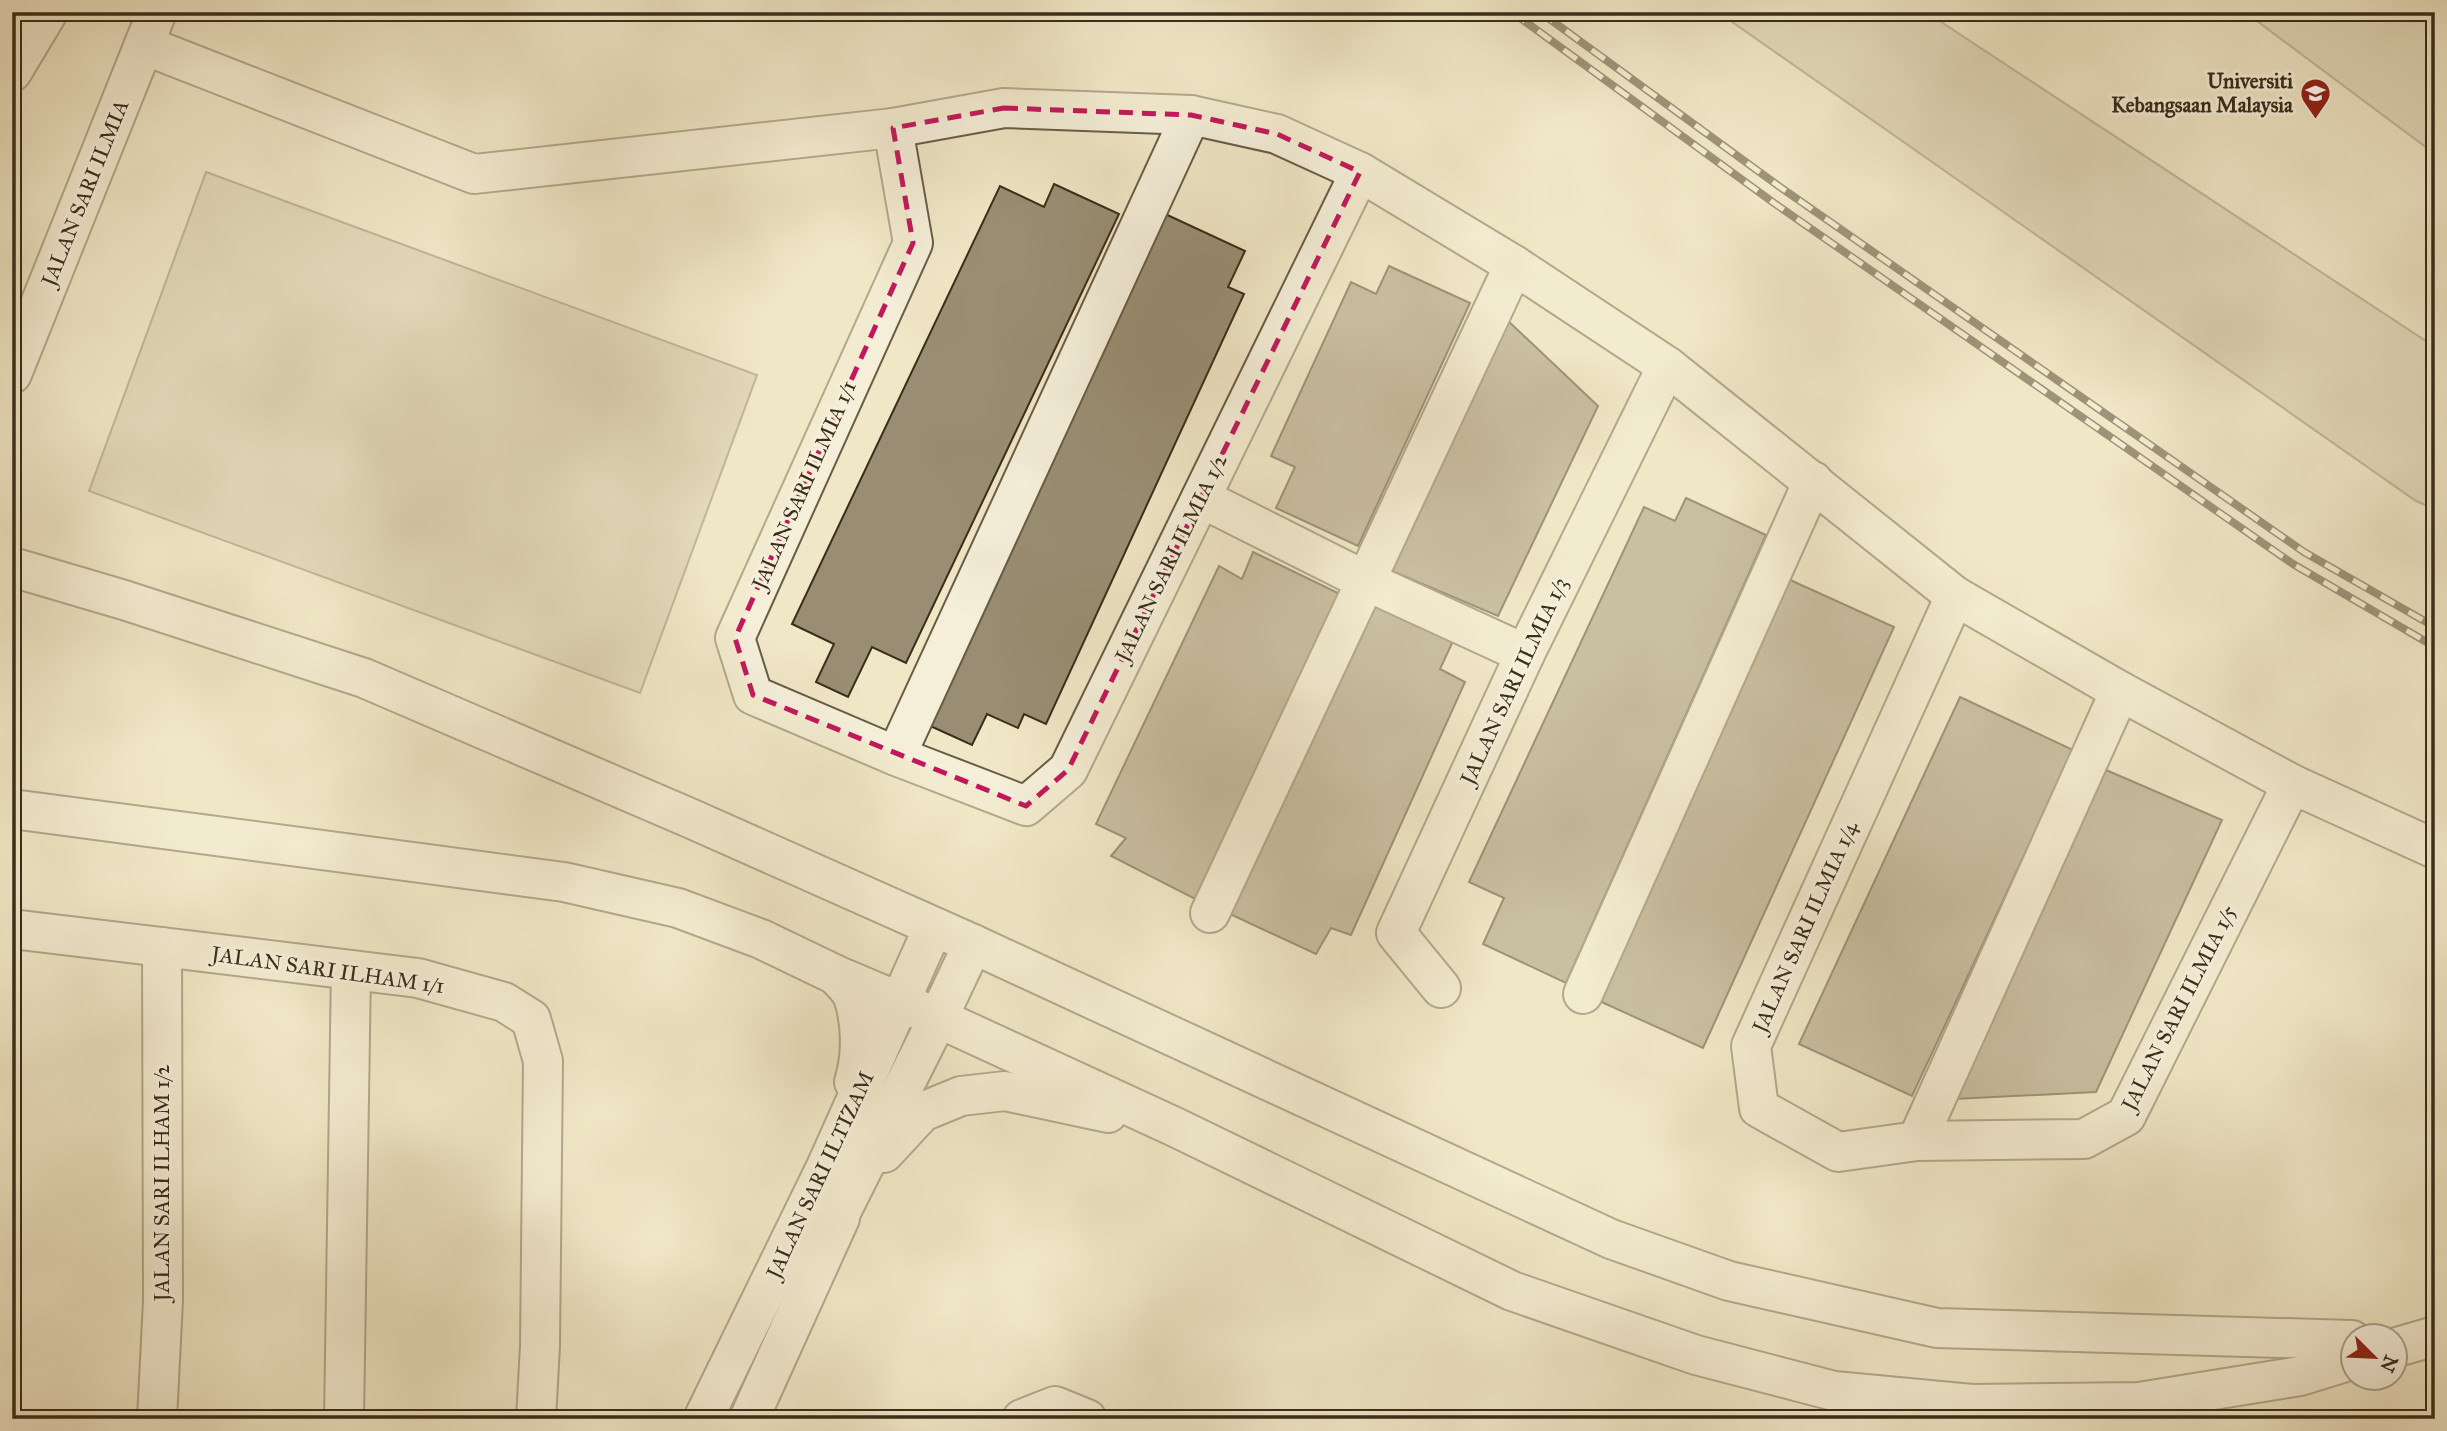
<svg xmlns="http://www.w3.org/2000/svg" width="2447" height="1431" font-family="'IM FELL Great Primer',serif">
  <rect width="100%" height="100%" fill="#f0e7c6"/>
  <filter id="stains"><feTurbulence type="fractalNoise" baseFrequency=".00286" numOctaves="4"/><feColorMatrix values="0 0 0 0 .2 0 0 0 0 .09 0 0 0 0 .02 0 0 0 .5 -.17"/></filter>
  <radialGradient id="worn" r=".72"><stop offset=".6" stop-color="#630" stop-opacity="0"/><stop offset="1" stop-color="#630" stop-opacity=".3"/></radialGradient>
  <!-- green -->
  <g fill="#d1c7a9" stroke="#867a62" stroke-width="2">
    <path d="M1718,12H1926L2435,347V509L2416,501Z"/>
    <path d="M2245,12H2435V154Z"/>
    <path d="M206,172L757,375L640,693L89,491Z"/>
  </g>
  <!-- building -->
  <g fill="#998e73" stroke="#3a2d1a" stroke-width="2">
    <path d="M1054,184L1119,214L906,663L872,647L848,697L816,682L834,644L792,624L1000,186L1044,207Z"/>
    <path d="M1163,213L1245,251L1228,287L1244,294L1046,724L1024,714L1018,728L987,714L972,745L928,725Z"/>
    <path d="M1389,266L1470,303L1358,546L1276,508L1295,467L1271,456L1351,282L1376,294Z"/>
    <path d="M1505,318L1598,406L1498,616L1387,569Z"/>
    <path d="M1686,498L1766,535L1566,983L1483,944L1504,898L1469,882L1644,507L1675,521Z"/>
    <path d="M1253,552L1340,594L1199,901L1111,856L1126,838L1096,824L1219,566L1242,579Z"/>
    <path d="M1788,579L1894,627L1703,1048L1597,1000Z"/>
    <path d="M1372,602L1454,639L1440,669L1465,682L1351,935L1331,928L1316,954L1230,914Z"/>
    <path d="M1960,697L2073,750L1912,1096L1799,1044Z"/>
    <path d="M2106,770L2222,820L2096,1092L1955,1099Z"/>
  </g>
  <g fill="none" stroke-linecap="round" stroke-linejoin="round">
    <defs>
      <g id="minor">
        <path d="M144,45L474,174L893,128L1004,108L1191,115L1277,134L1360,172L1514,265L1667,366L1955,596L2120,691L2292,784L2435,849"/>
        <path d="M12,72L48,12"/>
        <path d="M893,128L913,243L735,638L753,695L896,756L1026,806L1068,770L1360,172"/>
        <path d="M12,374L157,12"/>
        <path d="M1201,498L1366,581L1525,654"/>
        <path d="M12,567L124,600L364,678L692,819L973,944L1611,1239L1729,1281L1937,1328L2352,1340"/>
        <path d="M1955,596L1751,1046L1759,1108L1838,1152L1917,1141L2084,1139L2126,1116L2292,784"/>
        <path d="M896,756L1191,115"/>
        <path d="M12,809L564,882L678,908L761,939L836,975L938,1018L1175,1127L1512,1291L1696,1355L1834,1391L1972,1404L2139,1402L2300,1376L2352,1360"/>
        <path d="M1210,913L1514,265"/>
        <path d="M12,929L418,978L504,1002L531,1019L543,1061L540,1346L536,1419"/>
        <path d="M836,975C841,981 850,989 853,997C862,1023 862,1057 854,1082"/>
        <path d="M1441,988L1396,933L1525,654L1667,366"/>
        <path d="M1583,994L1813,481"/>
        <path d="M1917,1141L2120,691"/>
        <path d="M884,1153L922,1112L961,1096L1005,1091L1108,1113"/>
        <path d="M2394,1348L2435,1336"/>
        <path d="M157,1419L163,1301L162,947"/>
        <path d="M344,1419L351,970"/>
        <path d="M703,1419L826,1167L933,928"/>
        <path d="M749,1419L840,1218L839,1216L938,1018L973,944"/>
        <path d="M1022,1419L1055,1406L1087,1419"/>
      </g>
    </defs>
    <!-- minor casing -->
    <use href="#minor" stroke="#685c45" stroke-width="42"/>
    <!-- minor -->
    <use href="#minor" stroke="#f5efda" stroke-width="38"/>
    <defs>
      <g id="rail">
        <path d="M1512,12L1774,203L2293,564L2435,647"/>
        <path d="M1540,12L1780,187L2304,552L2435,627"/>
      </g>
    </defs>
    <!-- rail casing -->
    <use href="#rail" stroke="#3a2d1a" stroke-width="8"/>
    <!-- rail -->
    <use href="#rail" stroke="#f5efda" stroke-width="5" stroke-dasharray="16" stroke-linecap="butt"/>
  </g>
  <!-- marked area -->
  <path d="M0 0H2447V1431H0ZM1004,108L1191,115L1277,134L1360,172L1068,770L1026,806L753,695L735,638L913,243L893,128Z" fill="#f0e7c6" fill-opacity=".55" fill-rule="evenodd"/>
  <path fill="none" stroke="#c2185b" stroke-width="5" stroke-dasharray="14 9" stroke-linejoin="round" d="M1004,108L1191,115L1277,134L1360,172L1068,770L1026,806L753,695L735,638L913,243L893,128Z"/>
  <!-- icons -->
  <defs>
    <symbol id="university-pin" viewBox="-11 -11 22 30"><path d="M0 17L-7.5 6A9.5 9.5 0 1 1 7.5 6Z" fill="#8f2418" stroke="#f5efda"/><path d="M0-5L7-2L0 1L-7-2ZM-4 1L0 2.5L4 1V4Q0 6-4 4Z" fill="#fff"/></symbol>
  </defs>
  <g fill-rule="evenodd">
    <use href="#university-pin" x="2298" y="76" width="35" height="47"/>
  </g>
  <g text-anchor="middle" dominant-baseline="central" stroke-width="6" stroke-linejoin="round" paint-order="stroke">
    <!-- poi labels -->
    <g font-size="21" font-weight="bold" fill="#3a2d1a" stroke="#f5efda" text-anchor="end">
      <text x="2293" y="81">Universiti<tspan x="2293" dy="24">Kebangsaan Malaysia</tspan></text>
    </g>
    <!-- street labels -->
    <g font-size="21" fill="#3a2d1a" stroke="#f5efda">
      <text transform="translate(85 193) rotate(-68)">JALAN SARI ILMIA</text>
      <text transform="translate(804 485) rotate(-66)">JALAN SARI ILMIA 1/1</text>
      <text transform="translate(1171 558) rotate(-64)">JALAN SARI ILMIA 1/2</text>
      <text transform="translate(1514 681) rotate(-65)">JALAN SARI ILMIA 1/3</text>
      <text transform="translate(1805 927) rotate(-66)">JALAN SARI ILMIA 1/4</text>
      <text transform="translate(328 970) rotate(8)">JALAN SARI ILHAM 1/1</text>
      <text transform="translate(2179 1008) rotate(-63)">JALAN SARI ILMIA 1/5</text>
      <text transform="translate(820 1175) rotate(-65)">JALAN SARI ILTIZAM</text>
      <text transform="translate(162 1183) rotate(-90)">JALAN SARI ILHAM 1/2</text>
    </g>
  </g>
  <!-- margin -->
  <rect width="2447" height="1431" fill="none" stroke="#f0e7c6" stroke-width="42"/>
  <rect x="14" y="14" width="2419" height="1403" fill="none" stroke="#3a2d1a" stroke-width="3.5"/>
  <rect x="21" y="21" width="2405" height="1389" fill="none" stroke="#3a2d1a" stroke-width="2"/>
  <!-- north arrow -->
  <g transform="translate(2374 1357) rotate(114)"><circle r="33" fill="#f5efda" stroke="#aaa18d" stroke-width="2"/>
  <path d="M0-5L12 26L0 18L-12 26Z" fill="#8f2418"/>
  <text y="-10" font-size="19" font-weight="bold" text-anchor="middle" fill="#3a2d1a">N</text>
  </g>
  <rect width="100%" height="100%" filter="url(#stains)"/>
  <rect width="100%" height="100%" fill="url(#worn)"/>
</svg>
